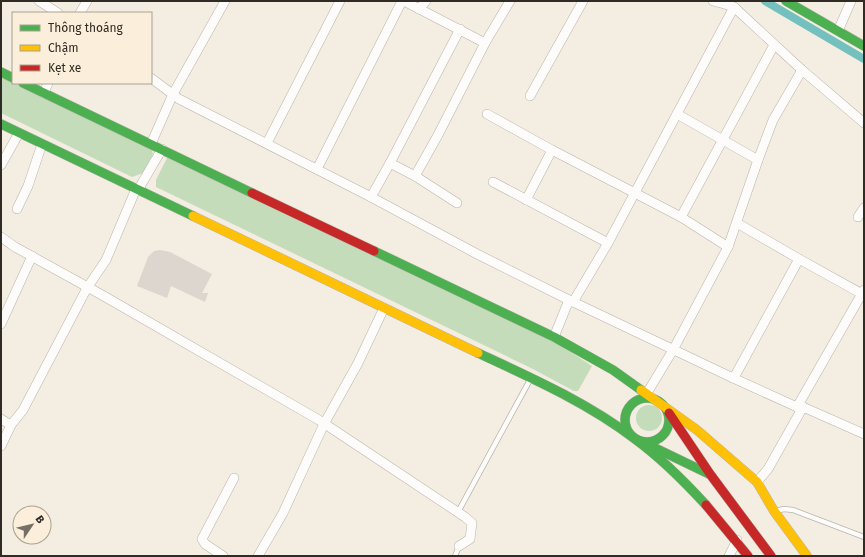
<svg xmlns="http://www.w3.org/2000/svg" width="865" height="557" font-family="'Fira Sans',sans-serif">
  <rect width="100%" height="100%" fill="#f4ede2"/>
  <!-- green -->
  <g fill="#c4dcba">
    <path d="M1,75L151,147L153,154L143,173L132,177L1,113Z"/>
    <path d="M168,156L548,337L592,366L578,391H574L531,368L156,187V180Z"/>
    <circle cx="649" cy="418" r="13"/>
  </g>
  <g fill="none" stroke-linecap="round" stroke-linejoin="round">
    <!-- canal -->
    <path stroke="#74c0be" stroke-width="8" d="M765,1L864,59"/>
  </g>
  <!-- building -->
  <path fill="#dcd6cf" d="M160,250L170,252L212,274L202,293H208L205,302L171,286L167,298L137,286L148,257L154,251Z"/>
  <g fill="none" stroke-linecap="round" stroke-linejoin="round">
    <defs>
      <g id="lane">
        <path d="M775,511L784,509L793,510L864,537"/>
        <path d="M458,512L531,378"/>
        <path d="M455,556L459,546"/>
      </g>
      <g id="street">
        <path d="M39,1L58,13"/>
        <path d="M404,1L485,43"/>
        <path d="M713,1L728,5"/>
        <path d="M729,1L728,5L734,7L802,70L864,123"/>
        <path d="M419,9L426,1"/>
        <path d="M80,13L87,1"/>
        <path d="M838,31L851,1"/>
        <path d="M151,78L179,99L371,197L477,254L569,300L733,378L797,407H803L864,434"/>
        <path d="M44,93L48,83"/>
        <path d="M530,96L583,1"/>
        <path d="M487,114L552,150L681,217L728,247"/>
        <path d="M677,114L758,160"/>
        <path d="M267,143L340,1"/>
        <path d="M151,144L173,94L225,1"/>
        <path d="M390,163L415,176L457,203"/>
        <path d="M1,165L19,133"/>
        <path d="M317,169L402,1"/>
        <path d="M415,176L438,135L485,43L510,1"/>
        <path d="M493,182L608,243"/>
        <path d="M138,190L162,149"/>
        <path d="M371,197L390,163L460,29"/>
        <path d="M526,200L552,150"/>
        <path d="M17,209L28,186L42,144"/>
        <path d="M681,217L774,45"/>
        <path d="M858,217L864,208"/>
        <path d="M737,223L799,259L864,295"/>
        <path d="M1,237L15,247L102,295L319,420L465,517L472,523L470,539L459,546"/>
        <path d="M573,302L608,243L734,7"/>
        <path d="M1,324L32,256"/>
        <path d="M554,337L569,300"/>
        <path d="M733,378L736,374L799,259"/>
        <path d="M647,393L673,350L728,247L758,160L773,120L802,70"/>
        <path d="M797,407L864,290"/>
        <path d="M1,419L11,425"/>
        <path d="M1,446L11,425L23,410L87,288L106,260L136,189"/>
        <path d="M757,482L768,469L803,407"/>
        <path d="M223,556L205,544L202,539L234,478"/>
        <path d="M258,556L283,513L324,424L358,363L384,308"/>
        <path d="M729,556L737,540"/>
      </g>
      <g id="fast">
        <path d="M786,1L864,46"/>
        <path d="M1,72L13,78"/>
        <path d="M23,83L252,193"/>
        <path d="M1,124L193,216"/>
        <path d="M374,251L554,337L613,370L641,390"/>
        <path d="M478,353C532,378 588,403 635,439C661,458 684,481 706,505"/>
        <circle cx="647" cy="420" r="22"/>
        <path d="M653,447L709,474"/>
      </g>
      <g id="slow">
        <path d="M193,216L478,353"/>
        <path d="M641,390L697,430L757,482L774,511L807,556"/>
      </g>
      <g id="jam">
        <path d="M252,193L374,251"/>
        <path d="M669,413L710,474L771,556"/>
        <path d="M706,505L748,556"/>
      </g>
    </defs>
    <!-- lane casing -->
    <use href="#lane" stroke="#b9b3aa" stroke-width="6"/>
    <!-- street casing -->
    <use href="#street" stroke="#b9b3aa" stroke-width="10"/>
    <!-- fast casing -->
    <use href="#fast" stroke="#b9b3aa" stroke-width="10"/>
    <!-- slow casing -->
    <use href="#slow" stroke="#b9b3aa" stroke-width="10"/>
    <!-- jam casing -->
    <use href="#jam" stroke="#b9b3aa" stroke-width="10"/>
    <!-- lane -->
    <use href="#lane" stroke="#fdfcfb" stroke-width="4.5"/>
    <!-- street -->
    <use href="#street" stroke="#fdfcfb" stroke-width="9"/>
    <!-- fast -->
    <use href="#fast" stroke="#4caf50" stroke-width="9"/>
    <!-- slow -->
    <use href="#slow" stroke="#ffc107" stroke-width="9"/>
    <!-- jam -->
    <use href="#jam" stroke="#c62828" stroke-width="9"/>
  </g>
  <!-- border -->
  <rect width="865" height="557" fill="none" stroke="#302b24" stroke-width="4"/>
  <!-- legend -->
  <rect x="12" y="12" width="140" height="72" fill="#fbefdb" stroke="#aaa192"/>
  <rect x="20" y="25" width="20" height="6" fill="#4caf50" stroke="#aaa192"/>
  <text x="48" y="32" font-size="12" fill="#302b24">Thông thoáng</text>
  <rect x="20" y="45" width="20" height="6" fill="#ffc107" stroke="#aaa192"/>
  <text x="48" y="52" font-size="12" fill="#302b24">Chậm</text>
  <rect x="20" y="65" width="20" height="6" fill="#c62828" stroke="#aaa192"/>
  <text x="48" y="72" font-size="12" fill="#302b24">Kẹt xe</text>
  <!-- north arrow -->
  <g transform="translate(32 525) rotate(55)"><circle r="19" fill="#fbefdb" stroke="#aaa192"/>
  <path d="M0-3L7 15L0 10L-7 15Z" fill="#756f66"/>
  <text y="-6" font-size="11" font-weight="bold" text-anchor="middle" fill="#302b24">B</text>
  </g>
</svg>
